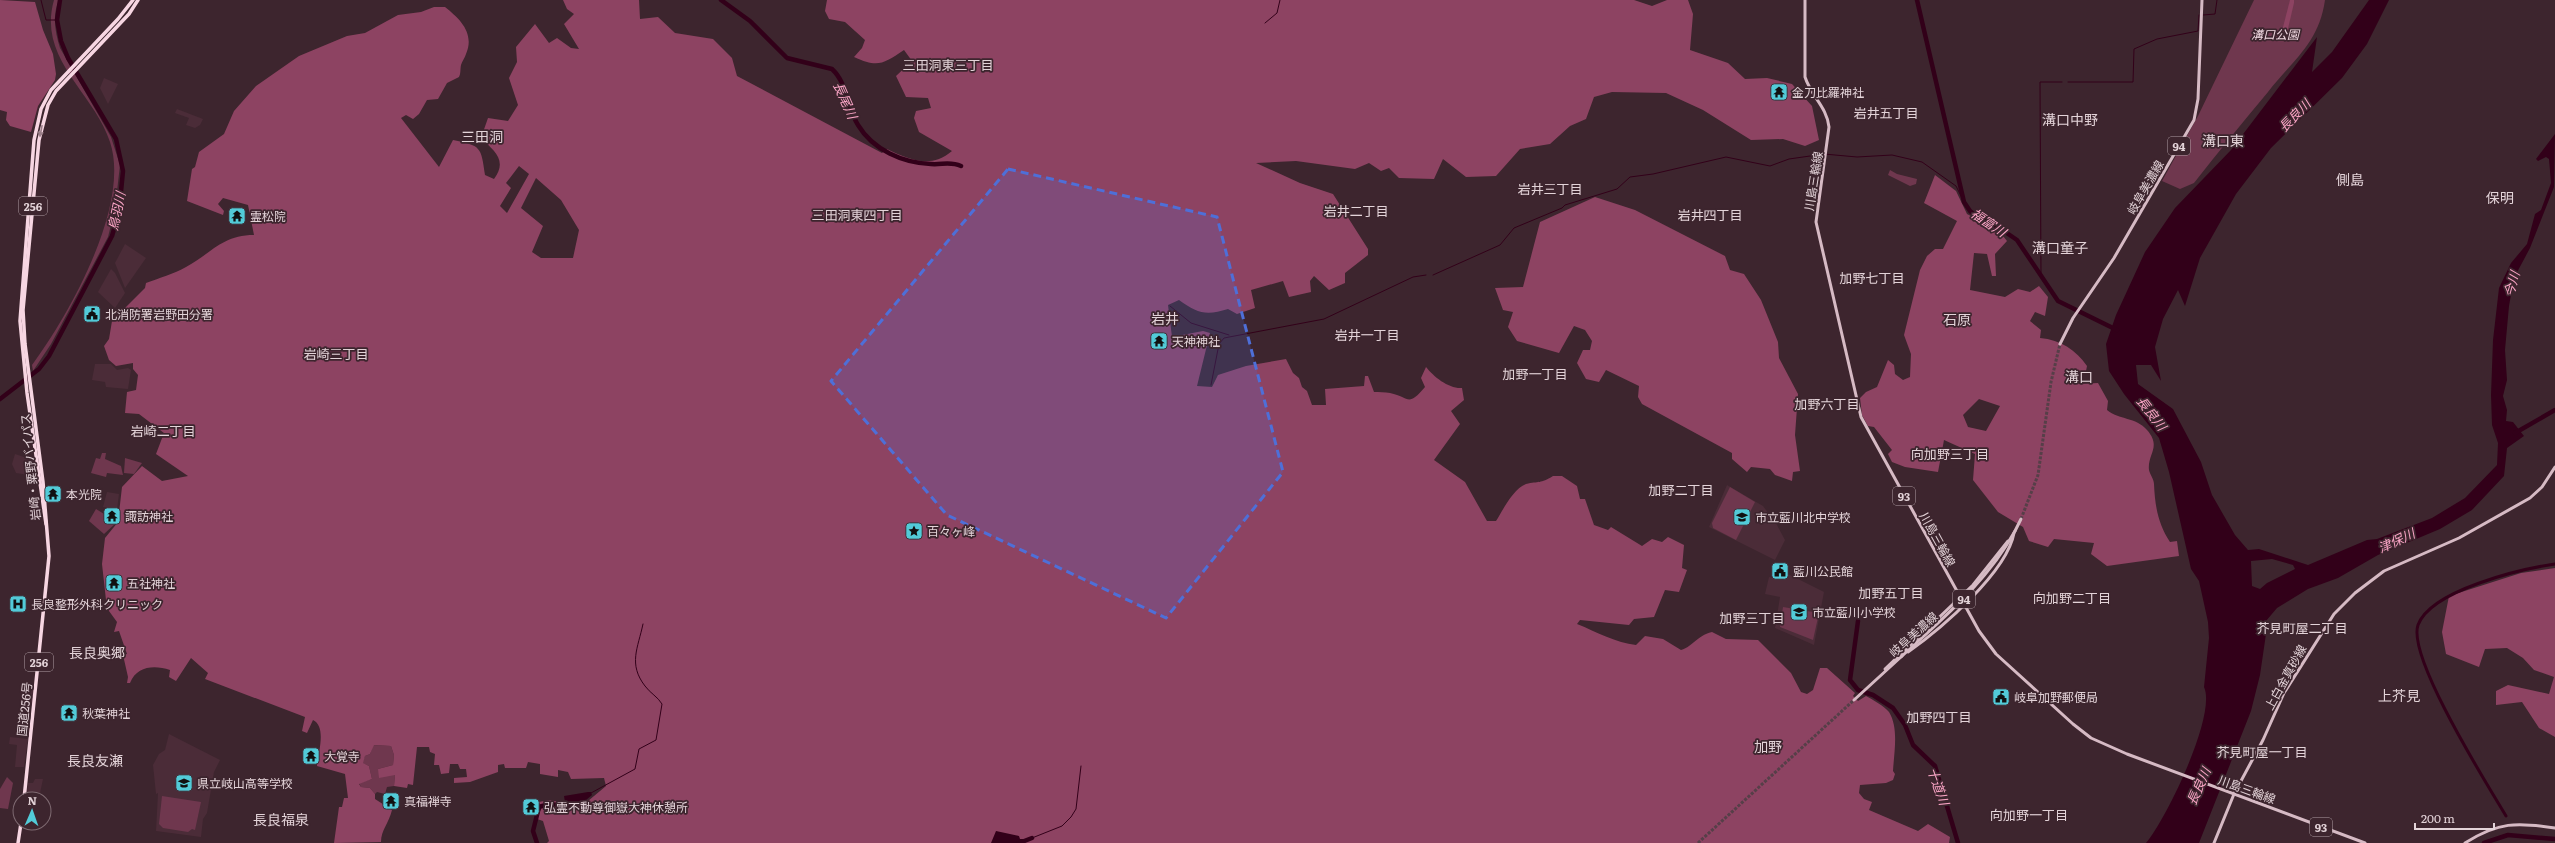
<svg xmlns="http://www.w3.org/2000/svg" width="2555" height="843" font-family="Literata,'Noto Sans JP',serif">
  <rect width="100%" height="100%" fill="#3d252e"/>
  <!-- built -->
  <g fill="#4b2c38">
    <path d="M104,78L118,84L108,104L100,88Z"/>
    <path d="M177,109L203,119L200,125L195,128L186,125L189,118L175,113Z"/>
    <path d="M125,244L146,258L125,288L115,263Z"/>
    <path d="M111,269L115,273L125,293L115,308L98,292Z"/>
    <path d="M95,364H111L117,370L128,368L131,370L128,389L106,387L105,382L92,380Z"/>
    <path d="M15,454L33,460L35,476L16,473L12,464Z"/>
    <path d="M1727,485L1763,506L1777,525L1785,540L1775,560L1709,527Z"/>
    <path d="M107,492L119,494L117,510L103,507Z"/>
    <path d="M1786,573L1824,592L1814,645L1775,628L1780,597L1765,594L1769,577L1783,580Z"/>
    <path d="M24,685L34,686L33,704L30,706L22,705Z"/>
    <path d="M169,734L220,760L214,772L207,813L203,819L201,837L156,831L158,793L156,794L153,765L159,754L165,750Z"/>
    <path d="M10,737L28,739L24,767H15L17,745L9,744Z"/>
    <path d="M35,779H43L39,798L26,799L28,783H33Z"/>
  </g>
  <!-- green -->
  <g fill="#6f374e">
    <path d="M54,0H59C52,15 55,32 60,48L111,137L120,165L115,209L108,237L51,344L33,371L32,365C69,315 131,205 110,142C94,92 37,59 54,0Z"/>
    <path d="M2254,0H2325C2319,43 2293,60 2268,92C2243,122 2218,152 2194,183L2180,189L2162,181L2198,116Z"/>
    <path d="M1890,170L1897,174L1917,179L1916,184L1910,186L1888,175Z"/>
    <path d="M102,453H106L105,459L121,466L123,475L107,473L106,477L91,473L96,458L100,459Z"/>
    <path d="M125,458L142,463L134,474L124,473Z"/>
    <path d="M1730,487L1755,502L1736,540L1713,528L1712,523Z"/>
    <path d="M96,509L117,522L104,534L89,521Z"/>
    <path d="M1783,607L1819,613L1813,640L1780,627Z"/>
    <path d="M373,745L391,746L394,755L393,765L378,769L395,775L394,786L387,787L385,794L377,792L375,794L370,788L361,787L359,783L372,779L369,766L362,763L365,756L370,754Z"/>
    <path d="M7,777L13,783L8,809L0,808V789Z"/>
    <path d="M162,796L201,802L195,830L192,829L188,832L163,828L159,824Z"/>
  </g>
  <!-- forest -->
  <g fill="#8d4362" fill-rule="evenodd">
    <path d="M0,0L35,2L43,30L53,54L56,74L55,80L38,106L31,132L10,126L6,120L7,112L0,110Z"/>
    <path d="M563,0H639L640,19L658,17L675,33L713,39L732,58L737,76L882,153L887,149C910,160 931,169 952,151L919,132L914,118L916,111L931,108L928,98L906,97L896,76L912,61L904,50C883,64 878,68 854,57L862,48L865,40L845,22L829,19L825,11L827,0H1634L1652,6L1667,0H1688L1693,14L1690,50L1728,63L1745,79L1767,78L1792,84L1812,106L1819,140L1805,146L1783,139L1751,140L1703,110L1666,93L1612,92L1594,97L1586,119L1570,126L1550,144L1520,149L1496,176L1466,177L1443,159L1434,179L1399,178L1389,168L1381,171L1369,163L1355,169L1296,161L1256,163L1300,183L1333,194L1368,249V255L1345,273V283L1329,290L1314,276L1310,281L1311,292L1289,297L1283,281L1251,290L1255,308L1237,314L1228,309C1206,316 1197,313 1179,300L1168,305L1172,337L1203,331L1210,333L1197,386L1212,387L1218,375L1246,366L1286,359L1293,373L1299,378L1302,387L1307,391L1312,405H1326L1325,389L1364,386L1365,376H1368L1374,392C1379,392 1385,392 1390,393C1410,397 1407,408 1425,387L1421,378L1426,367C1434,377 1449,389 1462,388L1464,400L1451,411L1460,424L1434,460L1465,482L1487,521H1496C1503,510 1513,489 1526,484C1539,481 1540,484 1553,476H1562L1577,486L1580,499H1585L1594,525L1608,530L1611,527L1642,546L1652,539L1662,542L1668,537L1684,545L1682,568L1687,570L1679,592L1665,590L1654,617L1634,619L1629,625L1580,620L1577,624C1597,632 1616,643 1636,645L1645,636L1663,639L1681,650C1694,646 1696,636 1712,632L1726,639L1758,640L1791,673L1801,692L1807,694L1813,690L1820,668H1827L1855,693L1853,696L1858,701L1866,696C1873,700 1884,706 1889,712C1899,728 1894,753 1893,771L1895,774L1893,780L1886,783L1860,785L1859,793L1864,799L1872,802L1869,810L1918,831L1928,824L1950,837L1949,843H547L549,841L543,821L537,819L541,809L539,802L549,800L560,802L566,810L588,801L606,786L604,778L571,779L568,772L558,770V777L540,774V764L528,762L526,768H505L504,764L498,765V772L470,782L454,783V778L467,777L466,769H460L458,764H450L449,773L441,774L439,765H434L435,754L430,752L429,747H417L413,785L408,784L407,788L394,786L395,775L379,778L378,769L393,765L394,755L391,746L374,745L370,754L365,756L363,763L369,766L372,779L359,784L361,787L370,788L375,794V799L392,810C389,823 381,830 381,842L334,843L339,807H342L344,798H348L345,774L317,766C318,753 327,727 313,720L307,733L302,731L305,717L205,679L208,673L191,658L176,681L169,677L170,670C154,665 137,666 130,683H127L128,677L123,655L127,654L119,631L114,632L117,622L109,611L106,600L102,564L105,538L118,522L122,487L142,466L162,481L188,476L156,454L164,433L139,414L125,413L127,392L136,390L138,375L133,369V363L116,366L109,360L104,346L109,339L112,321L145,288L146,283C159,278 174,274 186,267C212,253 222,235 254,235L248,205L223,198L218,204L224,211L223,215L187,201L192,169L195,167L199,152L224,134L234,111L256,86L299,56L347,36L365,33L398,15L421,12L434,7H445C460,19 475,33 466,54C465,58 462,61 461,65C460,70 461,73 459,77L447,83L438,99L427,100L419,114L413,119L406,115L401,118L439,167L453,140C481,146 481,146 485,175L494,179C508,160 494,151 481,138L488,118L508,121L518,105L509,78L517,62L516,47L535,24L549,43L557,38L571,48L579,49L564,24L574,14L567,9ZM519,166L529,174L507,213L500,206L511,188L506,183ZM536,178L561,200L579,230L573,258H541L532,252L543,226L521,208Z"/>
    <path d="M2290,0H2294V3L2286,37L2281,35Z"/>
    <path d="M1935,175L1956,191L1967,214L1999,231L2007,241L1995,254L1996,276H1992L1987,254L1974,253L1970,290L2005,297L2018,289L2030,292L2039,286L2048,297L2045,316L2035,312L2030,321L2041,330L2040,338C2061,340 2076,350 2087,366L2086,371L2073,378L2079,384L2098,383L2108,401L2107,410C2119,420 2136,417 2147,430C2162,447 2147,454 2149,470C2150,475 2154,479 2154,484C2155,506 2158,524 2170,542L2177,541L2179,556L2107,566L2091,554L2094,543L2054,539L2048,547L2029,541L2023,527L1998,512L1973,480L1975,454L1944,440L1938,472L1905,467L1892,462L1888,454L1892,450L1874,427L1868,426L1862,415L1860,398L1866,392L1877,387L1888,360L1894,365L1895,374L1903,380L1910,377L1911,354L1904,335L1920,270L1927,256L1935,249H1943L1957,221L1924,203ZM1979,399L2000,406L1986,431L1968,427L1963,415Z"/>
    <path d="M1595,197L1635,210L1725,256L1730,270L1744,274L1761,300L1778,342L1779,358L1798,394L1795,435L1800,471L1793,472L1792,481L1775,475L1770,469L1751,467L1747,472L1732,459V453L1642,404L1638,397L1639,386L1606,370L1599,382L1586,379L1577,363L1583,350H1590L1592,341L1585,330L1574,326L1559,353L1517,341L1508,327L1513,312L1503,310L1495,288L1523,287L1540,222Z"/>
    <path d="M2555,568V737L2539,728L2522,702L2496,705V691L2508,685L2549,694L2554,677L2534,670L2523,658L2507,648L2485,649L2479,667L2446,654L2442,632L2449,596L2521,573Z"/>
  </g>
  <!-- water -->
  <g fill="#320019" fill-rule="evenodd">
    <path d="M2369,0H2389L2367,44L2342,78L2271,148L2236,194L2200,258L2185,306L2178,290L2163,319L2155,347L2161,381L2151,365H2136L2138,384L2173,409L2201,462L2212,495L2235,535L2248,550L2259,549L2308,565L2367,540L2377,539L2432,518L2455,504L2465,498L2497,465L2498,443L2492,425L2491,395L2493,340L2499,288L2511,263L2527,244L2535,214L2541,210L2551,183L2549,159L2546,157L2538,161L2536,159L2555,134L2554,187L2530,248L2514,278L2509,306L2505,350L2507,380L2503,396L2507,410L2506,421L2513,422L2524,436L2507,448L2504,476L2472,510L2440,529L2378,555L2338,578L2308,589L2277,608L2255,634H2266L2260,675L2251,711L2199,843H2146C2166,820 2217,714 2204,687L2209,638L2208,622L2199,581L2191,569L2169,472L2159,438L2124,394L2109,371L2106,344L2116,315L2145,252L2175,208L2231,150L2317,37L2312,72L2332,52ZM2272,559L2293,565L2295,569L2267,583L2260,589L2252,586L2251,561Z"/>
    <path d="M588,792H591L592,795L585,801L566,808L564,796Z"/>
    <path d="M996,831L1019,836L1020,839H1025V843H991Z"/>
  </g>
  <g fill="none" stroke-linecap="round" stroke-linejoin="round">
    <!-- stream -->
    <g stroke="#320019" stroke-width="1">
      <path d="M41,0L46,20H57"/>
      <path d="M2203,15L2215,14L2217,0"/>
      <path d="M1265,23L1277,13L1280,0"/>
      <path d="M2068,82H2133L2134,49L2157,39L2198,31L2199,15"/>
      <path d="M1433,275L1500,245L1514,228L1562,208L1565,205L1617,189L1630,177L1653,174L1726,157L1770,166L1789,159L1824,154L1857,157L1892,155L1922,162L1956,186L1964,202"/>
      <path d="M2041,276L2040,82H2062"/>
      <path d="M1170,306L1191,323L1229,335"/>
      <path d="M1211,385L1219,344L1224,338L1324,319L1413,277L1426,275"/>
      <path d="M591,793L635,769L639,749L656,740L662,704C658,697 650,693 645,686C628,664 638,648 643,624"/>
      <path d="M1032,838L1062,826L1071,817L1076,809L1081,766"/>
    </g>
    <!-- canal -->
    <path stroke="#320019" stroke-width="3" d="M2506,816C2487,784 2407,657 2418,625C2431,590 2521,569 2555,564"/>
    <!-- river -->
    <g stroke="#320019" stroke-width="4.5">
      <path d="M721,0L750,21L787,58L832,69C848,84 847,108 858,125C873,150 903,163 931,164C942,165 950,161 961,166"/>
      <path d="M1917,0L1964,202L1970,211L1978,218L1998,227L2017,240L2058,301L2117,330"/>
      <path d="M0,399L39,369L49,356L112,236L119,212L123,171L116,139L68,58L61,41L57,20L60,0"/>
      <path d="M2515,433L2555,410"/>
      <path d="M1858,621L1850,680L1858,690L1873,695L1893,708L1905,725L1913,745L1935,766L1958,843"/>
      <path d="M537,843L533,831L539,807L549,804L567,806"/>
      <path d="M1019,843L1032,838"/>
      <path d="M2484,843L2508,835L2555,839"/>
    </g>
    <!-- major-tunnel -->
    <g stroke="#563f48" stroke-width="3" stroke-dasharray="3 1.5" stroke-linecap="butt">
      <path d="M2021,519L2038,475L2051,382L2060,344"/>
      <path d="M1698,843L1854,700"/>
    </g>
    <!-- major -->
    <g stroke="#d6bac4" stroke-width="3">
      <path d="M1805,0V77C1811,96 1827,107 1829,127L1816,222L1861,417L1979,631L1996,654L2073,724L2091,738L2127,754L2365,843"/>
      <path d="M2060,344L2073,318L2114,258L2194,120L2198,99L2202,0"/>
      <path d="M2015,531L2021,519"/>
      <path d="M1908,652C1941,629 2007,572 2014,533"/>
      <path d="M1885,669L1973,585L2008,541"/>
      <path d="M1854,700L1902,656"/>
      <path d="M2214,843L2234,794L2263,740L2284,693L2334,614L2355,593L2384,571L2459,538L2530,498L2542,487L2555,467"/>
      <path d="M2465,843C2498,822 2517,822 2555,828"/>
    </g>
    <!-- highway -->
    <g stroke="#f7d6e2" stroke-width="3.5">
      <path d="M46,524L27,393L20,321L34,140L41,109L51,90L118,19L133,0"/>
      <path d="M24,799L49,556L43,482L25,344L23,310L39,140L48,105L56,91L129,14L138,0"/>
      <path d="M18,843L21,823"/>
    </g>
    <!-- major-bridge -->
    <path stroke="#d6bac4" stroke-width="3" d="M1901,657C1943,618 1987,582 2015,531"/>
  </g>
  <!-- one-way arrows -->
  <defs><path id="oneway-solid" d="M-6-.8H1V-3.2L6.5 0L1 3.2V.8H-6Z"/></defs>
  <use fill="#9a7e88" href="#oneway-solid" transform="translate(41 131) rotate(101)"/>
  <!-- marked area -->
  <path fill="#4e6fd8" fill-opacity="0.2" stroke="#4e6fd8" stroke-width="3" stroke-dasharray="8 5" stroke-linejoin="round" d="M1008,169L1217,217L1283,472L1166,618L947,515L831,381Z"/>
  <!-- icons -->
  <defs>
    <symbol id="temple-square" viewBox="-11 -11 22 22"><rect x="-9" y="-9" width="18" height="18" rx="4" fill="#52cbd8" stroke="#3d252e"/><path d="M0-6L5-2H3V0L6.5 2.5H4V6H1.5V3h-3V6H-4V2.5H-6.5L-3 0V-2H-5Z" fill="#111"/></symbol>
    <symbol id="civic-square" viewBox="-11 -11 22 22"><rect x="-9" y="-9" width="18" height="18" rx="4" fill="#52cbd8" stroke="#3d252e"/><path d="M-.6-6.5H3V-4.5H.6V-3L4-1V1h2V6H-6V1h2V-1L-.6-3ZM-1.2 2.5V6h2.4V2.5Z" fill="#111"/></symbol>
    <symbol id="school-square" viewBox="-11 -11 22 22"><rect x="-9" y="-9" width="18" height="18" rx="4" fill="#52cbd8" stroke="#3d252e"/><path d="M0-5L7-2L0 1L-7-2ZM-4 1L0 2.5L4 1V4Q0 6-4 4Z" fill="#111"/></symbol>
    <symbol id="sight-square" viewBox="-11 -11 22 22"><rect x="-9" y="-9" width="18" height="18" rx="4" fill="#52cbd8" stroke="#3d252e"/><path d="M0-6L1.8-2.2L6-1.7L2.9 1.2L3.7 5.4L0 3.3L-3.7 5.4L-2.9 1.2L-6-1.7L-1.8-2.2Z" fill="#111"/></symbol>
    <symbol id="hospital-square" viewBox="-11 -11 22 22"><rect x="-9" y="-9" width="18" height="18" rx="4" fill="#52cbd8" stroke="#3d252e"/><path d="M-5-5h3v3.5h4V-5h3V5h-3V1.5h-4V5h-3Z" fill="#111"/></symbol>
  </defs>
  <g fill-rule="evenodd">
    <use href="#temple-square" x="1769" y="82" width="20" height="20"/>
    <use href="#temple-square" x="227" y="206" width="20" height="20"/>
    <use href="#civic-square" x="82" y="304" width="20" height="20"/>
    <use href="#temple-square" x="1149" y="331" width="20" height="20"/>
    <use href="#temple-square" x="43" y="484" width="20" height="20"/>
    <use href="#temple-square" x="102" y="506" width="20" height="20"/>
    <use href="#school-square" x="1732" y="507" width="20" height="20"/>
    <use href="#sight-square" x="904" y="521" width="20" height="20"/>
    <use href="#civic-square" x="1770" y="561" width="20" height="20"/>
    <use href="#temple-square" x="104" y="573" width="20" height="20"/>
    <use href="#hospital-square" x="8" y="594" width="20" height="20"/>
    <use href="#school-square" x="1789" y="602" width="20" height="20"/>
    <use href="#civic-square" x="1991" y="687" width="20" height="20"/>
    <use href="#temple-square" x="59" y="703" width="20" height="20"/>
    <use href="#temple-square" x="301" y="746" width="20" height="20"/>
    <use href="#school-square" x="174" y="773" width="20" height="20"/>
    <use href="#temple-square" x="381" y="791" width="20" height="20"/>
    <use href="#temple-square" x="521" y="797" width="20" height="20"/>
  </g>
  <g text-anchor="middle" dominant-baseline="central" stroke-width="3.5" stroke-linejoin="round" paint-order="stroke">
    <!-- shield labels -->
    <g fill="#3d252e" stroke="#b19fa5" stroke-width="1">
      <rect x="2168" y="137" width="22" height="18" rx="3"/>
      <rect x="19" y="197" width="28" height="18" rx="3"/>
      <rect x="1893" y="487" width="22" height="18" rx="3"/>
      <rect x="1953" y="590" width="22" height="18" rx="3"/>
      <rect x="25" y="653" width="28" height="18" rx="3"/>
      <rect x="2310" y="818" width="22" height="18" rx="3"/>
    </g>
    <g font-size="11" font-weight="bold" fill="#e3d3d8">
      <text x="2179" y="146">94</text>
      <text x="33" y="206">256</text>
      <text x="1904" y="496">93</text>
      <text x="1964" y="599">94</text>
      <text x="39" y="662">256</text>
      <text x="2321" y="827">93</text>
    </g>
    <!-- park labels -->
    <g font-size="12" font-style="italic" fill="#f1d9e1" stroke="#3d252e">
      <text x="2275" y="34">溝口公園</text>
    </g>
    <!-- poi labels -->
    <g font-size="12" fill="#e3d3d8" stroke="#3d252e" text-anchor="start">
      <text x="1792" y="92">金刀比羅神社</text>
      <text x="250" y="216">霊松院</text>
      <text x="105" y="314">北消防署岩野田分署</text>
      <text x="1172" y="341">天神神社</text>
      <text x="66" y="494">本光院</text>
      <text x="125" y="516">諏訪神社</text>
      <text x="1755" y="517">市立藍川北中学校</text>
      <text x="927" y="531">百々ヶ峰</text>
      <text x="1793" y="571">藍川公民館</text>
      <text x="127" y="583">五社神社</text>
      <text x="31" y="604">長良整形外科クリニック</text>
      <text x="1812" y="612">市立藍川小学校</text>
      <text x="2014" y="697">岐阜加野郵便局</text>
      <text x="82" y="713">秋葉神社</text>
      <text x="324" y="756">大覚寺</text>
      <text x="197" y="783">県立岐山高等学校</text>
      <text x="404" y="801">真福禅寺</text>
      <text x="544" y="807">弘霊不動尊御嶽大神休憩所</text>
    </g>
    <!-- street labels -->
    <g font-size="12" fill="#e3d3d8" stroke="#3d252e">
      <text transform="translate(1813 181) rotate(-81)">川島三輪線</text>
      <text transform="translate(2145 187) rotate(-60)">岐阜美濃線</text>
      <text transform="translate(30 467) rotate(-96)">岩崎・粟野バイパス</text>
      <text transform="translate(1938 539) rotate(61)">川島三輪線</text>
      <text transform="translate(1913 634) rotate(-42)">岐阜美濃線</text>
      <text transform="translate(2285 677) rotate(-61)">上白金真砂線</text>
      <text transform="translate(24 709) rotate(-84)">国道256号</text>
      <text transform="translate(2247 789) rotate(20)">川島三輪線</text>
    </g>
    <!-- neighbourhood labels -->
    <g font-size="13" fill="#e3d3d8" stroke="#3d252e">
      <text x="948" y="64">三田洞東三丁目</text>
      <text x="1886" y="112">岩井五丁目</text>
      <text x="1550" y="188">岩井三丁目</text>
      <text x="1356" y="210">岩井二丁目</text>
      <text x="857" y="214">三田洞東四丁目</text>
      <text x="1710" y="214">岩井四丁目</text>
      <text x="1872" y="277">加野七丁目</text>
      <text x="1367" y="334">岩井一丁目</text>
      <text x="336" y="353">岩崎三丁目</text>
      <text x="1535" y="373">加野一丁目</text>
      <text x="1827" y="403">加野六丁目</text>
      <text x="163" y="430">岩崎二丁目</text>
      <text x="1950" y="453">向加野三丁目</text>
      <text x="1681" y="489">加野二丁目</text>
      <text x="1891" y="592">加野五丁目</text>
      <text x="2072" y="597">向加野二丁目</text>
      <text x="1752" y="617">加野三丁目</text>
      <text x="2302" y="627">芥見町屋二丁目</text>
      <text x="1939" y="716">加野四丁目</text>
      <text x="2262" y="751">芥見町屋一丁目</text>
      <text x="2029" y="814">向加野一丁目</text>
    </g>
    <!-- water labels -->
    <g font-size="13" font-style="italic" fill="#fba5c6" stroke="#3d252e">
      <text transform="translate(846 100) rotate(66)">長尾川</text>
      <text transform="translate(2294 115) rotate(-46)">長良川</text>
      <text transform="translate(116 211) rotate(-78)">鳥羽川</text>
      <text transform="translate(1989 222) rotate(34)">福富川</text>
      <text transform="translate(2511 284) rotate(-74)">今川</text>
      <text transform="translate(2152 413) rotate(52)">長良川</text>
      <text transform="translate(2396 540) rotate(-25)">津保川</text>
      <text transform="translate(1939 786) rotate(70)">十道川</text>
      <text transform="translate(2198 786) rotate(-66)">長良川</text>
    </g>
    <!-- quarter labels -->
    <g font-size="14" fill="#e3d3d8" stroke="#3d252e">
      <text x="2070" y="119">溝口中野</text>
      <text x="482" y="136">三田洞</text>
      <text x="2223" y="140">溝口東</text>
      <text x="2350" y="179">側島</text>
      <text x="2500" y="197">保明</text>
      <text x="2060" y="247">溝口童子</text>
      <text x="1165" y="318">岩井</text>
      <text x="1957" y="319">石原</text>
      <text x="2079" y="376">溝口</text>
      <text x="97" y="652">長良奥郷</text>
      <text x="2399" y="695">上芥見</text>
      <text x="1768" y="746">加野</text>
      <text x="95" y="760">長良友瀬</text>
      <text x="281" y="819">長良福泉</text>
    </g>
  </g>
  <!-- north arrow -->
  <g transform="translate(32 811) rotate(2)"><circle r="19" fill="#3d252e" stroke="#7f6b72"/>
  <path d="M0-3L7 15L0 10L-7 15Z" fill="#52cbd8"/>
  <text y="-6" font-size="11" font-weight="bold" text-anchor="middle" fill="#e3d3d8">N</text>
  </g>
  <!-- scale -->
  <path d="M2415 823v6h79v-6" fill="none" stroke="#e3d3d8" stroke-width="2"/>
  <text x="2421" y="823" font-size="12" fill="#e3d3d8" stroke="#3d252e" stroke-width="3" paint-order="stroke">200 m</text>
</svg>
